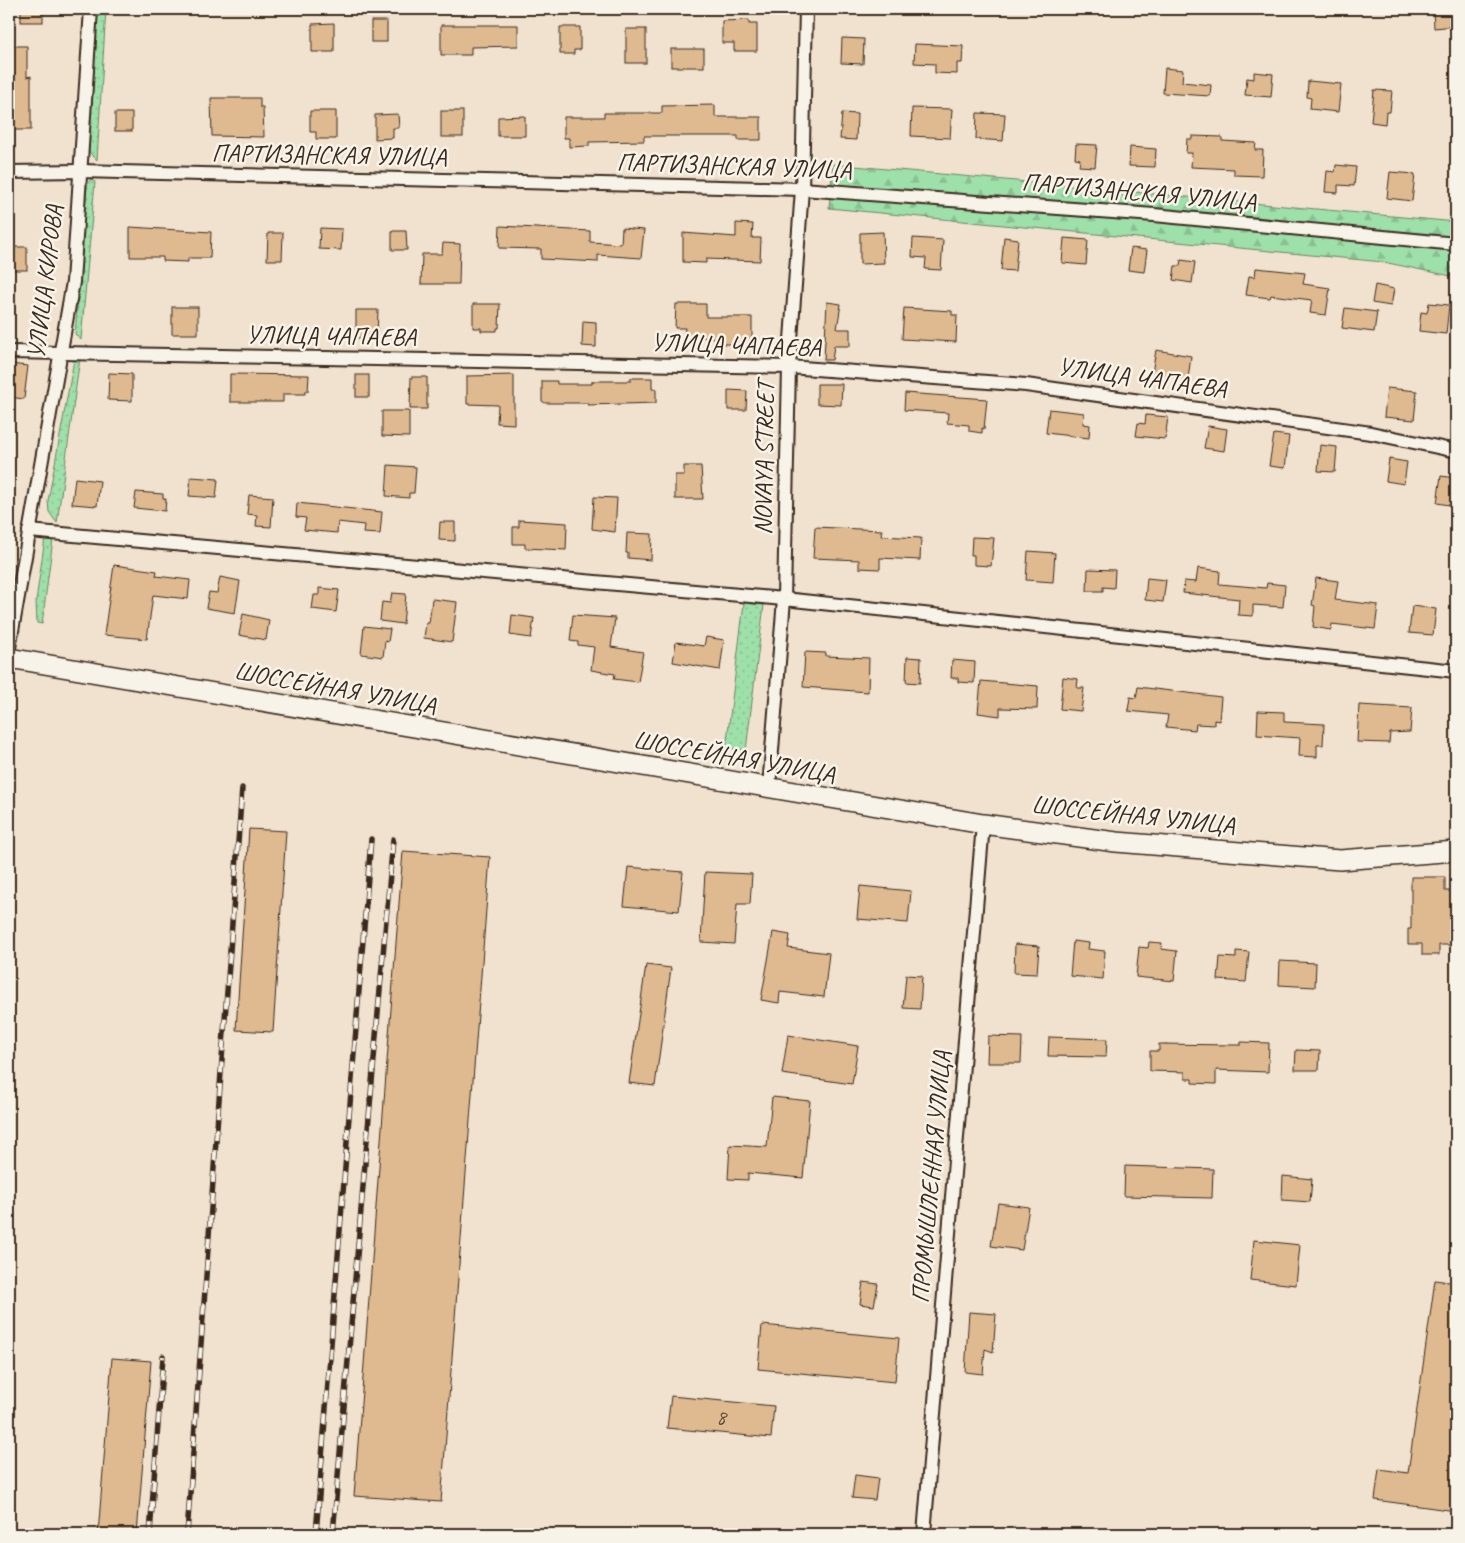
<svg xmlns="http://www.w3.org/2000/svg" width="1465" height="1543" font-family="Caveat,sans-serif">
  <defs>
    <pattern id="grass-dots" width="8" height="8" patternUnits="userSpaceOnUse" patternTransform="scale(1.25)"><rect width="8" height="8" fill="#9ee0aa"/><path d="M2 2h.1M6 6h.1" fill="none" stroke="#89c092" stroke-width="1.8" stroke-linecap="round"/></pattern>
    <pattern id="forest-firs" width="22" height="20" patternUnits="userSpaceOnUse" patternTransform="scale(1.25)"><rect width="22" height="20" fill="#9ee0aa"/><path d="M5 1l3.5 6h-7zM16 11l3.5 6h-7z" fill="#89c092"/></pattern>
  </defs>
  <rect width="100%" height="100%" fill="#f0e2ce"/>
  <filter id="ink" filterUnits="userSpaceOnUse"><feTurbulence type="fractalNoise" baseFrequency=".02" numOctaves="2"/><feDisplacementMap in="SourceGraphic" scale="10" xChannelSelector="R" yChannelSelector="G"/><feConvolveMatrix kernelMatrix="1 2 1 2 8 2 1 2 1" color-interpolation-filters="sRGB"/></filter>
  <g filter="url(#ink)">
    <!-- grass -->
    <g fill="url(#grass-dots)" stroke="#6c8564">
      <path d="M98,9H106L97,160L89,152Z"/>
      <path d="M91,179L95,182L81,340L75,334L87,186Z"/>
      <path d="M77,357L80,358L57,523L49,512L48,501L74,360Z"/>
      <path d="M45,538L53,539L42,624L37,623L36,601Z"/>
      <path d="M744,603L764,605L746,750L726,748Z"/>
    </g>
    <!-- forest -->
    <path fill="url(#forest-firs)" stroke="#6c8564" d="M833,164L1456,222V277L1383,262L829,208Z"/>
    <!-- building -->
    <g fill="#dfba90" stroke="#3b2a1e">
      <rect x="21" y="9" width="22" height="13"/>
      <path d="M1433,9H1456V26L1434,28Z"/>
      <path d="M749,20V24H757V51H734V43H722V21Z"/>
      <rect x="371" y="21" width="16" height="21"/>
      <path d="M334,23V52H312V24Z"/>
      <path d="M441,25H518V46L471,47V55H441Z"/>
      <path d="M560,27H580V50H574V54H560Z"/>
      <rect x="626" y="29" width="20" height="34"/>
      <path d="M842,38L864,39L863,64L841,63Z"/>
      <path d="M915,44L963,46L962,63H957V74L935,73V64L914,63Z"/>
      <path d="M9,46H27V77L31,76V130H13V116H10Z"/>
      <rect x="671" y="49" width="33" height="18"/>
      <path d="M1165,68L1183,70L1182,82L1211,85L1210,96L1163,93Z"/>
      <path d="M1254,72L1273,74L1271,97L1245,95L1247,78L1254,79Z"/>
      <path d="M1308,81L1341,84L1338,112L1310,109L1311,98L1307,97Z"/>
      <path d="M1374,90L1392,91L1390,112H1386L1385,124L1371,122Z"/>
      <path d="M211,98H260V107H263L264,137L212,136Z"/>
      <path d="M715,105V117H761V140H738V136H644V141L589,142V146L569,147V138H564V117H604V113H662V106Z"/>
      <path d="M912,108L952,109L950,138L911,136Z"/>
      <path d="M310,111H336V139H316V132H310Z"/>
      <rect x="441" y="111" width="22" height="26"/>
      <rect x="115" y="113" width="17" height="18"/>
      <path d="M842,113L857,114L856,140L840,139Z"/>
      <path d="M977,113L1005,114L1003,141L976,139Z"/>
      <path d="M398,114L399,128H393V138L375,139V115Z"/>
      <path d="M525,116V136H498V117Z"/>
      <path d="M1192,136L1222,137V141L1256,143L1255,150H1263L1262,176L1234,175V169L1191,167L1192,153H1186L1187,139H1192Z"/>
      <path d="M1076,144L1097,145L1095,167L1079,166L1080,159L1075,158Z"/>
      <path d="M1130,147L1156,149L1155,167L1129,166Z"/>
      <path d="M1336,165L1356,167L1354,186L1338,185V193L1325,192L1327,171L1335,172Z"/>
      <path d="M1390,172L1415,174L1412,201L1387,198Z"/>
      <path d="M736,223L753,224L752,238H761L760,261L706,259V263L683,262V233L736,237Z"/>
      <path d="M500,226L590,231V242L621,244L622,228L644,230L641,258L598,255V262L541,259V249L499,248Z"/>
      <path d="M130,227L211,232L210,258H188V262L163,261V257H130Z"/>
      <path d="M320,228L342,229L341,250L319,249Z"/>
      <path d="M392,231H406L407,250H392Z"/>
      <path d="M883,232L884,263L860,264V233Z"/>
      <path d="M268,233H283L282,260H267Z"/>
      <path d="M1004,237L1018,239L1015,271L1001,270Z"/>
      <path d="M913,238L943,240L941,270L925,269L926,258L912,257Z"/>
      <path d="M1064,238L1088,240L1086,265L1062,263Z"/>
      <path d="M443,243L460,244L459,284H421L422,254H442Z"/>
      <rect x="9" y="247" width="18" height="23"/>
      <path d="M1131,248L1147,250L1144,272L1128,270Z"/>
      <path d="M1181,260L1195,262L1192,283L1173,280L1175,266H1180Z"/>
      <path d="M1256,268L1305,273L1303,284L1330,288L1326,315L1310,313L1312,300L1271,295L1270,298L1246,295L1249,276L1255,277Z"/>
      <path d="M1375,285L1394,289L1391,306L1372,303Z"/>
      <path d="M827,302L841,304L837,329H850V346H834L832,360H824Z"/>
      <path d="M1429,303L1449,305L1446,334L1419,331L1421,312L1427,313Z"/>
      <path d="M473,304H500L499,328H497V331H481V328H473Z"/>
      <path d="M676,304H706V317H752V344H719V338L684,337L685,328H675Z"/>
      <rect x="172" y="307" width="26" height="27"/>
      <path d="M904,308L952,311V315H957L956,342L902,339Z"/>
      <path d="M1345,308L1377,312L1374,332L1342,328Z"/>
      <path d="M356,310H378L377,338H356Z"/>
      <path d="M583,321L596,322V347L582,346Z"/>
      <path d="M1156,350L1191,356L1188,379L1152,373Z"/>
      <path d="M9,364L28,366L24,399L9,397Z"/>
      <path d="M109,373L132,374V401L108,400Z"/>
      <path d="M230,374L309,375L308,391H305V394H283V402H230Z"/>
      <rect x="356" y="375" width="13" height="22"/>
      <path d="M514,375V424L497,423L498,405L467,404V376Z"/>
      <path d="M411,377H427V409H410Z"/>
      <path d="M631,378H652V389H656V403L588,405V403H545L542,401V381H557V384H592V381H631Z"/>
      <path d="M817,384H842L841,405L817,404Z"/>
      <path d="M1387,388L1417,391L1414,420L1384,417Z"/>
      <path d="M728,390L747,391L746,410H728Z"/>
      <path d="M905,393L987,399L984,429L982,428V433L969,431V425L947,423L948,413L904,410Z"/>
      <path d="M1049,409L1084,413L1083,424L1090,425L1089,438L1046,433Z"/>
      <path d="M382,411H409V437L382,436Z"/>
      <path d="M1146,415L1168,417L1165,439L1136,436L1138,423L1145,424Z"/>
      <path d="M1208,426L1227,429L1224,451L1204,448Z"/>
      <path d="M1274,434L1289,436L1285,468L1269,466Z"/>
      <path d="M1320,445L1337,447L1335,472L1318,471Z"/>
      <path d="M1389,459L1407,462L1404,484L1386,481Z"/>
      <path d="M388,465L416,467L414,493H409V498L386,496Z"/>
      <path d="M684,466H701L703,499H675V475H684Z"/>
      <path d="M1441,476L1456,478V506L1437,503Z"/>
      <path d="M191,477L218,479L216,498L189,496Z"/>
      <path d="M75,478L100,481L97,506L72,504Z"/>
      <path d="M136,492L163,494V498L166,499L165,511L134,508Z"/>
      <path d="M249,495L273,497L271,527L256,526L257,515L247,514Z"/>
      <path d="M594,497L617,498L615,532L592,529Z"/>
      <path d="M297,503L382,512L380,534L363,533L364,525L338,522L337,533L304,530L306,518L296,517Z"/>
      <path d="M519,520L567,523L566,550L525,548V544H513V527H519Z"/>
      <path d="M440,522H455V541L439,540Z"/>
      <path d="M815,527L882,530L881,536L921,538L920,560L880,558V569L859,568V560L813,558Z"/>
      <path d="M627,533L652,534L651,560L628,558V553H626Z"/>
      <path d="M972,537L994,538L991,566L974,565V555H971Z"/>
      <path d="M1028,551L1055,553L1053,582L1026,580Z"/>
      <path d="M114,565L157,571L156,576L190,580L188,599L153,595L147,639L104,635Z"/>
      <path d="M1198,568L1220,571L1219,584L1266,588L1267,583L1285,585L1283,607L1253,605V616L1238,615L1239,599L1183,593L1184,581L1196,582Z"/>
      <path d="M1088,569L1115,570L1114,588L1103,587V591H1087Z"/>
      <path d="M220,577L240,581L235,613L206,608L209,592L217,593Z"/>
      <path d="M1147,578L1166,580L1163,602L1145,600Z"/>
      <path d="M1316,578L1338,581L1335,600L1378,605L1375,629L1332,624L1331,630L1313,627L1315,606L1312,605Z"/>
      <path d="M319,588L339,590L336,612L312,609L314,595H319Z"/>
      <path d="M392,593L406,594L403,624L380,621L382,602L390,603Z"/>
      <path d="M432,599L457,602L452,642L424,638L426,623H429Z"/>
      <path d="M1412,606L1436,609L1433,635L1409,633Z"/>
      <path d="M243,614L269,620L266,640L239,635Z"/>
      <path d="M512,615L534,618L531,638L510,635Z"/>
      <path d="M573,615L615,618L611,647L643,652L638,682L614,679L615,674L591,670L594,647L578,645V642L570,641Z"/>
      <path d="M364,626L390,629L388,642L385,641L383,657L361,654Z"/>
      <path d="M706,637L724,640L720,670L673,662L676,642L704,646Z"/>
      <path d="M805,652L826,653V656L869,658L868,692L803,687Z"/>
      <path d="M907,657L921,658L920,683L906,682Z"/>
      <path d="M952,660L975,662L974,683L958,682V678H951Z"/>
      <path d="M1063,677L1078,679L1077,688H1084L1081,711L1060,709Z"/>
      <path d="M981,681L1038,686L1037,709L1000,708V716L978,713Z"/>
      <path d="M1138,687L1221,697L1219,721L1214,720V725L1196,724L1195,730L1166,727L1168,715L1128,711L1130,697L1136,698Z"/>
      <path d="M1359,705L1412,708L1410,732L1390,733L1389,743L1357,742Z"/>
      <path d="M1258,711L1284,712V722L1324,724L1323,745H1317V757L1299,756L1300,738L1257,735Z"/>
      <path d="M249,829L286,831L273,1032L236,1030Z"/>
      <path d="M403,851L490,857L441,1502L354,1496Z"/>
      <path d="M628,867L683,872L679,911L624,906Z"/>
      <path d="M705,872L752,874L750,904H737L734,944L701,942Z"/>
      <path d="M1411,877H1445V891H1456V945H1439V955H1422V944H1408V929H1411Z"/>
      <path d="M860,886L911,891L908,923L857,919Z"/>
      <path d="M773,932L790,935L788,948L829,953L824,997L780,992L779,1003L761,1000Z"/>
      <path d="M1073,941L1089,943L1088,949L1105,951L1103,979L1070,976Z"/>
      <path d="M1149,942L1162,943L1161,949L1177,951L1174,981L1136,977L1139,947L1148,948Z"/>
      <path d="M1015,944L1039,946L1037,974L1014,973Z"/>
      <path d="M1236,951L1249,952L1246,982L1218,980L1220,957L1236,958Z"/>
      <path d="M1280,961L1316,963L1315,987L1279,985Z"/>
      <path d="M646,965L671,968L655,1086L629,1083Z"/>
      <path d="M906,975L922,976L920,1009L903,1008Z"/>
      <path d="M788,1035L858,1046L852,1084L782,1074Z"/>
      <path d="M988,1036L1022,1037L1021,1063H987Z"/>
      <path d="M1049,1037L1107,1039L1106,1057L1048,1056Z"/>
      <path d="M1241,1042L1269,1043L1268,1072L1216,1070V1084L1192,1083V1079H1185V1072L1150,1071V1051H1159V1044L1233,1045H1241Z"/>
      <path d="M1296,1050L1320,1051L1319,1070H1295Z"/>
      <path d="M772,1097L810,1101L803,1178L748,1173V1180L728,1179L730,1145L767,1147Z"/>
      <path d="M1125,1166L1213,1169L1212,1198L1124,1196Z"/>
      <path d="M1283,1176L1312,1179L1310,1202L1282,1200Z"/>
      <path d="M998,1203L1029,1207L1022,1250L991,1246Z"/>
      <path d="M1254,1240L1300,1245L1296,1285L1250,1280Z"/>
      <path d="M1435,1280L1456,1283V1511L1375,1500L1379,1469L1408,1473Z"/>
      <path d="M863,1282L878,1284L874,1306L860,1304Z"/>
      <path d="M969,1312L996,1314L993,1352L985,1349L983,1374L965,1372Z"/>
      <path d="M762,1325L899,1338L895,1382L758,1369Z"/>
      <path d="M112,1358L151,1361L137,1534H98Z"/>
      <path d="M671,1396L774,1406L771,1438L667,1428Z"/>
      <path d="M855,1475L878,1478L875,1500L852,1498Z"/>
    </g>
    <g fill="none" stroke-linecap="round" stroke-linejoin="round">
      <defs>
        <g id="minor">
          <path d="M9,172L80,171L802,189L1154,215L1456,244"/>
          <path d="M9,352L789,367L1026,385L1371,433L1456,451"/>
          <path d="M29,531L784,599L1456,671"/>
          <path d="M9,648L73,282L91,9"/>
          <path d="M769,788L784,599L789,367L802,189L806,9"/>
          <path d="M924,1534L983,824"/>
        </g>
        <path id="secondary" d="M9,658L983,824L1116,842L1340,860L1456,851"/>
      </defs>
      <!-- minor casing -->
      <use href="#minor" stroke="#3b2a1e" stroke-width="16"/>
      <!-- secondary casing -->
      <use href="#secondary" stroke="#3b2a1e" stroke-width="22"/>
      <!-- minor -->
      <use href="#minor" stroke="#f7f3e8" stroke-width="12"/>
      <!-- secondary -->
      <use href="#secondary" stroke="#f7f3e8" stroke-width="19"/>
      <defs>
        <g id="rail">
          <path d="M150,1534L163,1356"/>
          <path d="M187,1534L242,788"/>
          <path d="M316,1534L371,839"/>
          <path d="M333,1534L393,839"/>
        </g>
      </defs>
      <!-- rail casing -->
      <use href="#rail" stroke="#3b2a1e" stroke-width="5.5"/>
      <!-- rail -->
      <use href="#rail" stroke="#f7f3e8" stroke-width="4" stroke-dasharray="11" stroke-linecap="butt"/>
    </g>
  </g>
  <g text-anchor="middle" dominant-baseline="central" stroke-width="5" stroke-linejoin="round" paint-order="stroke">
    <!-- number labels -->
    <g font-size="22" fill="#644e3a">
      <text x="721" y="1417">8</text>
    </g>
    <!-- street labels -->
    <g font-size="25" fill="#3b2a1e" stroke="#f7f3e8">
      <text transform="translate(329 155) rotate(1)">ПАРТИЗАНСКАЯ УЛИЦА</text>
      <text transform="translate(734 166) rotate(2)">ПАРТИЗАНСКАЯ УЛИЦА</text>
      <text transform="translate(1139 192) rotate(5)">ПАРТИЗАНСКАЯ УЛИЦА</text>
      <text transform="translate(45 282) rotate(-83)">УЛИЦА КИРОВА</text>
      <text transform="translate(331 336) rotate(1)">УЛИЦА ЧАПАЕВА</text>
      <text transform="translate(736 345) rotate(2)">УЛИЦА ЧАПАЕВА</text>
      <text transform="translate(1142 378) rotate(8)">УЛИЦА ЧАПАЕВА</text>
      <text transform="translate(764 458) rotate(-89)">NOVAYA STREET</text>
      <text transform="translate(335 688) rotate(10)">ШОССЕЙНАЯ УЛИЦА</text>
      <text transform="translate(734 757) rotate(10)">ШОССЕЙНАЯ УЛИЦА</text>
      <text transform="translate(1133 815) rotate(6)">ШОССЕЙНАЯ УЛИЦА</text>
      <text transform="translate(931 1177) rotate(-85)">ПРОМЫШЛЕННАЯ УЛИЦА</text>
    </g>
  </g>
  <!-- margin -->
  <rect width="1465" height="1543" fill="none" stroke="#f7f3e8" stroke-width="30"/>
  <rect x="15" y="15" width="1435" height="1513" fill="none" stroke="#3b2a1e" stroke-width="2" filter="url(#ink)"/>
</svg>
